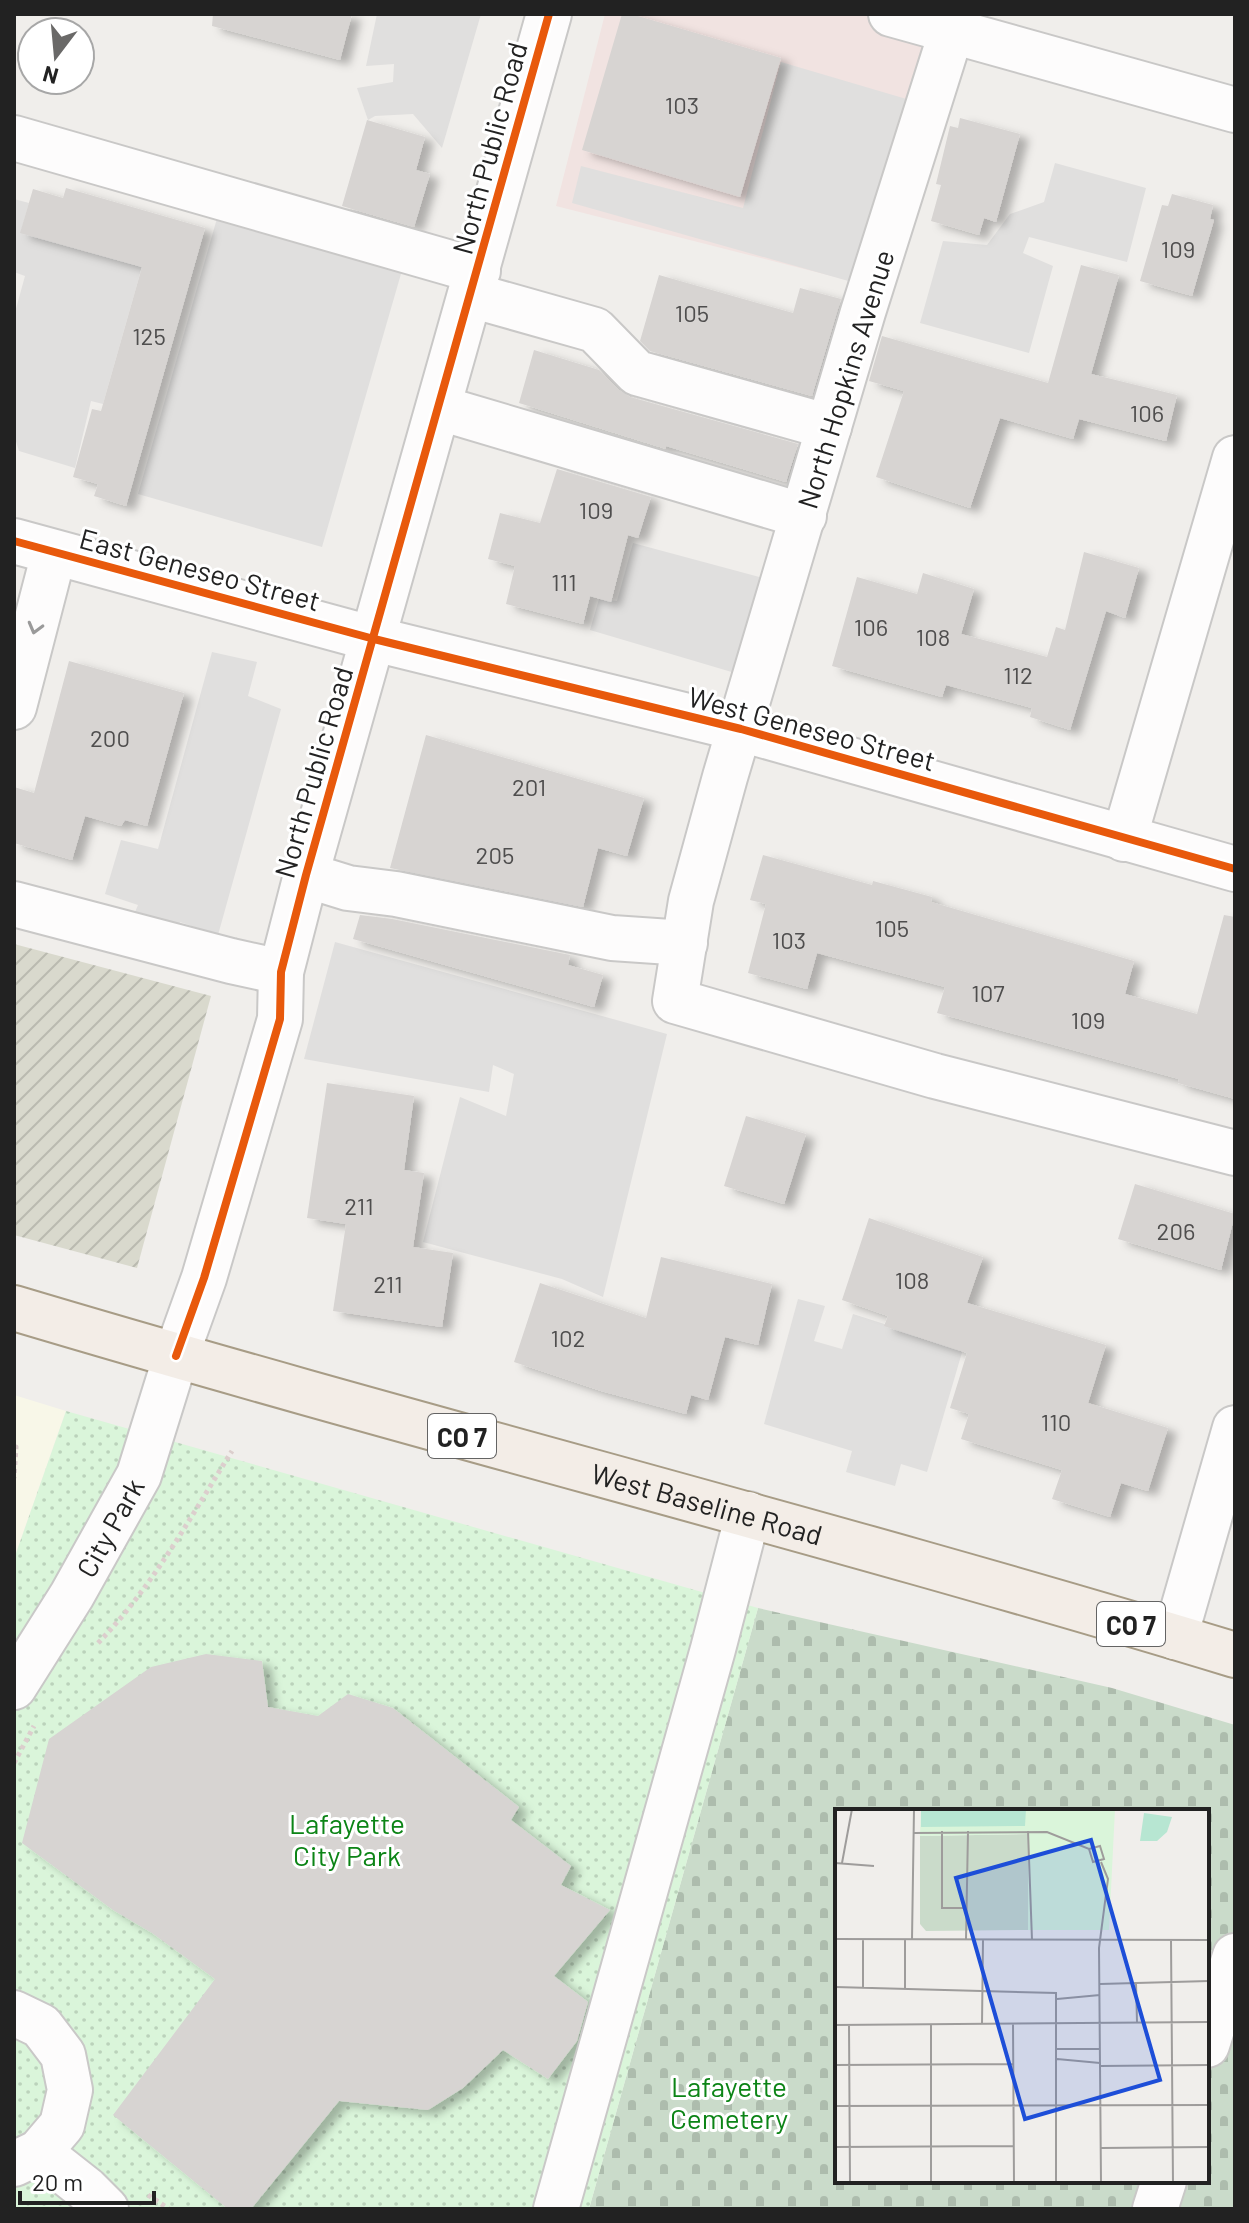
<svg xmlns="http://www.w3.org/2000/svg" width="1249" height="2223" font-family="Barlow,sans-serif">
  <defs>
    <pattern id="construction-furrows" width="10" height="10" patternUnits="userSpaceOnUse" patternTransform="scale(2)"><rect width="10" height="10" fill="#d9d9cd"/><path d="M-1 1l2-2M0 10L10 0M9 11l2-2" fill="none" stroke="#babab0"/></pattern>
    <pattern id="cemetery-stones" width="16" height="16" patternUnits="userSpaceOnUse" patternTransform="scale(2)"><rect width="16" height="16" fill="#cadbca"/><path d="M2 7V4a2 2 0 0 1 4 0v3zM10 15v-3a2 2 0 0 1 4 0v3z" fill="#adbcad"/></pattern>
    <pattern id="park-dots" width="8" height="8" patternUnits="userSpaceOnUse" patternTransform="scale(2)"><rect width="8" height="8" fill="#daf5da"/><path d="M2 2h.1M6 6h.1" fill="none" stroke="#bbd2bb" stroke-width="1.8" stroke-linecap="round"/></pattern>
    <filter id="shadow"><feDropShadow dx="9" dy="5" stdDeviation="4" flood-color="#0004"/></filter>
  </defs>
  <rect width="100%" height="100%" fill="#f0eeeb"/>
  <!-- commercial -->
  <path fill="#f1e3e1" d="M605,14H945L863,284L556,206Z"/>
  <!-- education -->
  <path fill="#f8f7e8" d="M14,1395L66,1411L14,1559Z"/>
  <!-- construction -->
  <path fill="url(#construction-furrows)" d="M14,944L211,996L137,1268L14,1235Z"/>
  <!-- cemetery -->
  <path fill="url(#cemetery-stones)" fill-rule="evenodd" d="M758,1608L1112,1688L1235,1725V2209H589ZM837,1811H1207V2181H837Z"/>
  <!-- park -->
  <path fill="url(#park-dots)" d="M66,1411L758,1608L589,2209H14V1559Z"/>
  <!-- parking -->
  <g fill="#e0dfde">
    <path d="M377,14H481L442,148L413,114L375,116L368,120L357,88L393,82L394,64L366,66Z"/>
    <path d="M781,62L920,103L859,284L572,203L581,166L743,208Z"/>
    <path d="M1055,163L1146,188L1127,262L1029,237L1023,253L1053,266L1029,353L920,323L943,241L987,245L1010,214L1044,202Z"/>
    <path d="M14,199L29,203L21,231L142,267L103,404L91,401L75,468L19,451L14,435V316L25,276L14,272Z"/>
    <path d="M220,208L405,260L322,547L138,494Z"/>
    <path d="M633,543L767,579L735,673L590,630L599,599L617,601Z"/>
    <path d="M212,652L257,662L248,696L281,709L218,935L180,922L177,932L132,919L138,905L105,894L121,840L158,849Z"/>
    <path d="M335,942L667,1034L603,1297L562,1279L423,1242L460,1097L506,1116L514,1074L493,1065L489,1092L304,1059Z"/>
    <path d="M798,1299L825,1306L814,1341L842,1349L853,1314L963,1349L927,1472L901,1464L895,1486L846,1472L852,1451L764,1424Z"/>
  </g>
  <!-- building -->
  <g fill="#d7d4d2" filter="url(#shadow)">
    <path d="M213,14H352L340,60L212,26Z"/>
    <path d="M622,14H631L781,58L740,197L582,150Z"/>
    <path d="M960,118L1020,134L996,222L984,218L979,235L931,221L941,185L936,184L950,126L958,128Z"/>
    <path d="M367,120L425,137L416,170L430,174L414,227L342,206Z"/>
    <path d="M66,188L205,228L126,506L94,496L98,484L73,477L92,409L101,411L142,267L20,233L33,189L63,198Z"/>
    <path d="M1172,194L1213,205L1210,219L1214,220L1192,296L1140,281L1162,205L1168,206Z"/>
    <path d="M1081,265L1119,275L1091,374L1177,395L1166,441L1079,419L1073,439L1000,418L970,508L876,477L904,391L869,381L882,336L1048,383Z"/>
    <path d="M659,275L793,313L800,288L841,299L812,396L650,351L640,341Z"/>
    <path d="M534,350L599,370L619,390L630,397L798,444L786,482L666,446V449L519,403Z"/>
    <path d="M557,469L651,497L638,538L628,535L611,602L590,596L583,624L506,604L515,566L488,559L500,513L540,523Z"/>
    <path d="M1084,552L1139,568L1125,618L1106,611L1070,730L1030,717L1032,708L946,685L942,697L832,666L857,577L917,594L923,573L974,589L961,634L1047,657L1056,627L1065,630Z"/>
    <path d="M69,661L184,693L147,826L125,820L121,826L85,816L72,860L14,843V787L34,793Z"/>
    <path d="M426,735L644,798L627,856L598,848L583,907L390,868Z"/>
    <path d="M763,855L872,885L873,881L932,897L931,902L1134,961L1125,994L1197,1014L1224,915L1235,917V1099L1178,1083L1179,1079L937,1013L945,987L817,953L807,989L748,973L766,904L750,900Z"/>
    <path d="M360,915L392,919L570,955L568,965L603,975L594,1007L353,939Z"/>
    <path d="M327,1083L414,1096L404,1170L424,1173L413,1247L453,1253L442,1327L333,1311L346,1224L307,1218Z"/>
    <path d="M746,1116L806,1134L784,1204L724,1186Z"/>
    <path d="M1135,1184L1235,1214L1221,1270L1118,1239Z"/>
    <path d="M869,1218L983,1257L967,1303L1106,1345L1088,1403L1168,1428L1148,1491L1121,1483L1110,1517L1052,1499L1062,1470L961,1439L969,1414L950,1408L967,1353L884,1326L888,1316L842,1300Z"/>
    <path d="M661,1257L772,1284L758,1345L725,1337L708,1400L691,1395L686,1414L601,1391L514,1362L540,1283L646,1318Z"/>
    <path d="M206,1654L262,1661L268,1707L318,1716L348,1694L393,1708L519,1807L511,1820L571,1866L561,1885L610,1910L554,1976L588,2002L577,2041L548,2079L503,2050L463,2088L428,2110L339,2101L251,2209H228L113,2115L215,1979L152,1933L113,1910L22,1843L49,1739L151,1667Z"/>
  </g>
  <g fill="none" stroke-linecap="round" stroke-linejoin="round">
    <defs>
      <g id="minor">
        <path d="M891,14L1235,110"/>
        <path d="M957,14L863,312L725,777L691,901L675,1001L935,1076L1235,1153"/>
        <path d="M14,138L478,271"/>
        <path d="M471,295L595,330L637,373L829,427"/>
        <path d="M440,408L804,516"/>
        <path d="M14,541L374,639L741,729L1235,869"/>
        <path d="M14,707L54,553"/>
        <path d="M1124,839L1235,458"/>
        <path d="M306,875L348,888L396,894L612,938L685,943"/>
        <path d="M14,904L231,961L281,972"/>
        <path d="M1175,1637L1235,1428"/>
        <path id="s1" d="M14,1687L72,1595L139,1475L176,1356L204,1278L280,1019L281,972L306,875L549,14"/>
        <path d="M14,2013L41,2026L63,2055L70,2090L62,2125L39,2152L14,2164"/>
        <path d="M1207,2045L1235,1956"/>
        <path d="M39,2152L86,2189L106,2209"/>
        <path d="M556,2209L713,1649L748,1514"/>
        <path d="M1155,2209L1164,2181"/>
      </g>
      <g id="major">
        <path id="s2" d="M14,1308C419,1429 830,1532 1235,1655"/>
      </g>
    </defs>
    <!-- minor casing -->
    <use href="#minor" stroke="#c9c8c7" stroke-width="48"/>
    <!-- major casing -->
    <use href="#major" stroke="#a79c86" stroke-width="48"/>
    <!-- path -->
    <g stroke="#dccecd" stroke-width="5" stroke-dasharray="4 4" stroke-linecap="butt">
      <path d="M14,1447H16L14,1478"/>
      <path d="M98,1643C152,1588 191,1516 232,1451"/>
      <path d="M14,1763L34,1726"/>
      <path d="M148,2195L169,2209"/>
    </g>
    <!-- minor -->
    <use href="#minor" stroke="#fdfcfc" stroke-width="44"/>
    <!-- major -->
    <use href="#major" stroke="#f3ede7" stroke-width="44"/>
    <defs>
      <g id="cycleway">
        <path d="M14,541L374,639L741,729L1235,869"/>
        <path d="M176,1356L204,1278L280,1019L281,972L306,875L549,14"/>
      </g>
    </defs>
    <!-- cycleway casing -->
    <use href="#cycleway" stroke="#fff" stroke-width="13"/>
    <!-- cycleway -->
    <use href="#cycleway" stroke="#e8590c" stroke-width="8"/>
  </g>
  <!-- one-way arrows -->
  <defs><path id="oneway-chevron" d="M-2-3.5L2.5 0L-2 3.5" fill="none" stroke-width="1.6" stroke-linecap="round" stroke-linejoin="round" transform="scale(2)"/></defs>
  <use stroke="#9a9a9a" href="#oneway-chevron" transform="translate(35 628) rotate(105)"/>
  <g text-anchor="middle" dominant-baseline="central" stroke-width="6" stroke-linejoin="round" paint-order="stroke">
    <!-- number labels -->
    <g font-size="24" fill="#4f4e4e">
      <text x="682" y="104">103</text>
      <text x="1178" y="248">109</text>
      <text x="692" y="312">105</text>
      <text x="149" y="335">125</text>
      <text x="1147" y="412">106</text>
      <text x="596" y="509">109</text>
      <text x="564" y="581">111</text>
      <text x="871" y="626">106</text>
      <text x="933" y="636">108</text>
      <text x="1018" y="674">112</text>
      <text x="110" y="737">200</text>
      <text x="529" y="786">201</text>
      <text x="495" y="854">205</text>
      <text x="892" y="927">105</text>
      <text x="789" y="939">103</text>
      <text x="988" y="992">107</text>
      <text x="1088" y="1019">109</text>
      <text x="359" y="1205">211</text>
      <text x="1176" y="1230">206</text>
      <text x="912" y="1279">108</text>
      <text x="388" y="1283">211</text>
      <text x="568" y="1337">102</text>
      <text x="1056" y="1421">110</text>
    </g>
    <!-- shield labels -->
    <g fill="#fff" stroke="#646464" stroke-width="2">
      <rect x="428" y="1414" width="68" height="44" rx="6"/>
      <rect x="1097" y="1602" width="68" height="44" rx="6"/>
    </g>
    <g font-size="26" font-weight="bold" fill="#222">
      <text x="462" y="1436">CO 7</text>
      <text x="1131" y="1624">CO 7</text>
    </g>
    <!-- street labels -->
    <g font-size="28" fill="#222" stroke="#fff">
      <text transform="translate(489 148) rotate(-75)">North Public Road</text>
      <text transform="translate(845 379) rotate(-73)">North Hopkins Avenue</text>
      <text transform="translate(200 569) rotate(15)">East Geneseo Street</text>
      <text transform="translate(812 728) rotate(15)">West Geneseo Street</text>
      <text transform="translate(313 772) rotate(-74)">North Public Road</text>
      <text stroke="none"><textPath href="#s2" startOffset="720">West Baseline Road</textPath></text>
      <text stroke="none"><textPath href="#s1" startOffset="186">City Park</textPath></text>
    </g>
    <!-- park labels -->
    <g font-size="28" fill="#0c8416" stroke="#fff">
      <text x="347" y="1823">Lafayette<tspan x="347" dy="32">City Park</tspan></text>
      <text x="729" y="2086">Lafayette<tspan x="729" dy="32">Cemetery</tspan></text>
    </g>
  </g>
  <!-- overview -->
  <g transform="translate(835 1809)">
    <rect width="374" height="374" fill="#f0eeeb"/>
    <path d="M193,25V121L91,122L85,115V27Z" fill="#cadbca"/>
    <path d="M86,0H280L274,121H193V25L85,27Z" fill="#daf5da"/>
    <path d="M86,0H191L190,17L86,18ZM309,4L337,8L332,23L322,32H305Z" fill="#b7e6d2"/>
    <path fill="none" stroke="#9e9c9b" stroke-width="2" d="M107,22V99H131M193,22L197,131M78,24L212,23L254,40L265,37L269,50L258,53L254,40M266,53L273,70L264,139L266,374M0,54L39,57M7,54L17,0M0,130L374,131M28,130V178M70,130V180M77,130L79,0M131,130L133,22M336,131L338,374M301,174L302,213M265,175L374,172M0,178L221,184V374M222,190L265,186M96,215V374M147,215L148,131M178,215L179,374M0,216L374,213M14,216L15,374M222,240H265M222,250L265,254M0,256L178,255M265,257L374,256M0,297L374,296M0,338L178,337M266,339L374,338"/>
    <path fill="#1d4ed8" fill-opacity="0.15" stroke="#1d4ed8" stroke-width="4" d="M256,31L325,271L190,310L121,69Z"/>
    <rect width="374" height="374" fill="none" stroke="#222" stroke-width="4"/>
  </g>
  <!-- border -->
  <rect width="1249" height="2223" fill="none" stroke="#222222" stroke-width="32"/>
  <!-- north arrow -->
  <g transform="translate(56 56) rotate(196)"><circle r="38" fill="#ffffff" stroke="#a7a7a7" stroke-width="2"/>
  <path d="M0-6L14 30L0 20L-14 30Z" fill="#6a6968"/>
  <text y="-12" font-size="22" font-weight="bold" text-anchor="middle" fill="#222222">N</text>
  </g>
  <!-- scale -->
  <path d="M20 2191v12h134v-12" fill="none" stroke="#222222" stroke-width="4"/>
  <text x="32" y="2191" font-size="24" fill="#222222" stroke="#ffffff" stroke-width="6" paint-order="stroke">20 m</text>
</svg>
